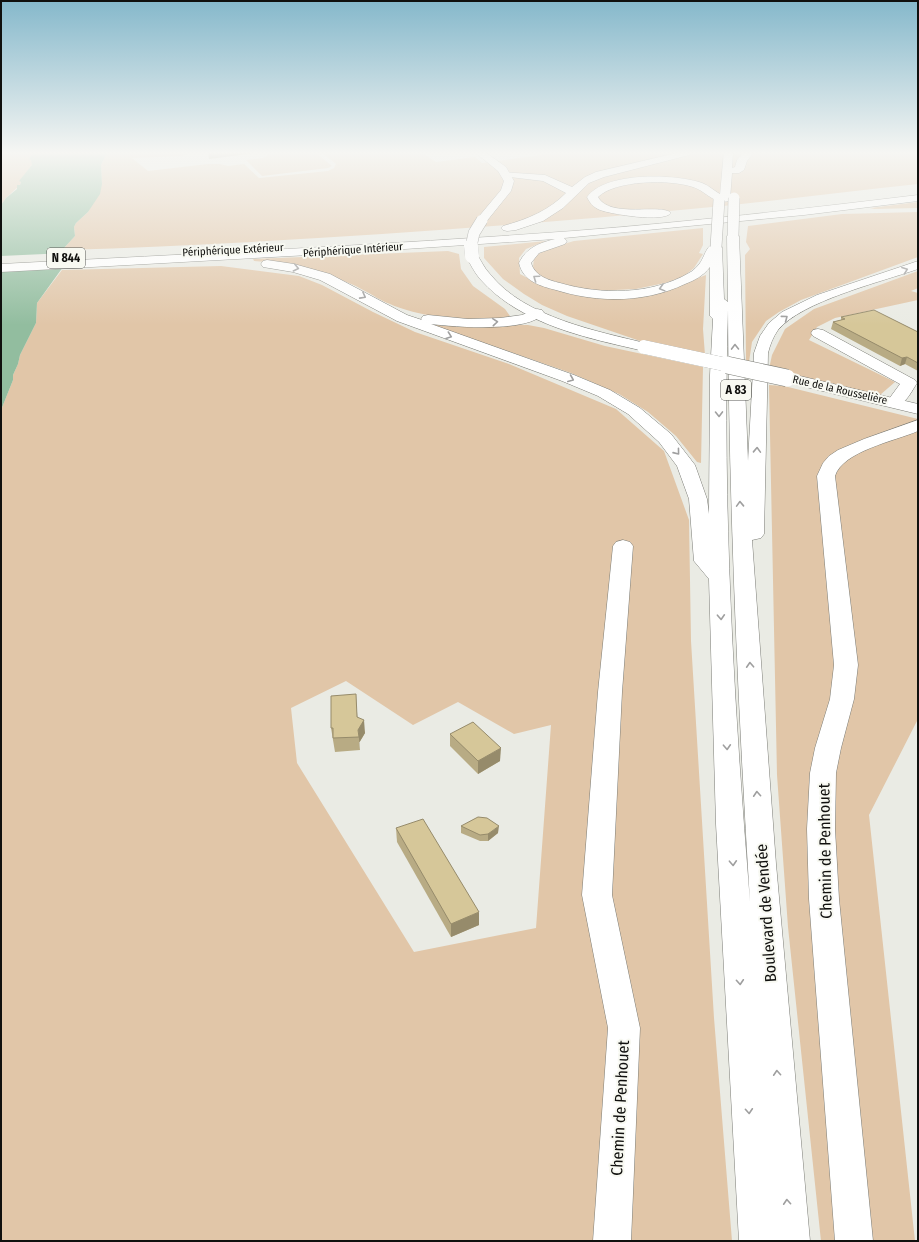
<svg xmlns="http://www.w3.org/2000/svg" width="919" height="1242" font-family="'Fira Sans Condensed',sans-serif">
  <rect width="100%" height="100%" fill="#eaebe4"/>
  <!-- green -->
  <g fill="#e1c6a8" fill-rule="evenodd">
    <path d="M1,152H33L32,165L20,181L21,182L20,185L6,198L1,205Z"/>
    <path d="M107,152H190L182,156L132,158L148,171L208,164H220L228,166L244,164L259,178L328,171L334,168L336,164L321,152H421L436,162L475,157L482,163L563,152H918V184C842,192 767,202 691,209C483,229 273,243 64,250V248L75,236L74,227L76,223L88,212L102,184L101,165Z"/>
    <path d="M274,152H315L332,166L328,168L262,176L246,160L263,158Z"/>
    <path d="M918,202V208L874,209L870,208Z"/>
    <path d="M918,212V257L801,300L779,312L766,321L752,342L749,362H746L745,255L750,249L746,242L748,226L842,214Z"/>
    <path d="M703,228V245L699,253L703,254L694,268L683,277L665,283L636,289L594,291L572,288L539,276L533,268L534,257L546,249L574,241Z"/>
    <path d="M546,241L526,249L519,258L520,274L539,284L564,292L657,293L706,275L703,329L705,355L646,343L567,316L542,305L524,294L503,279L484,258V247Z"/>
    <path d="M448,251L459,254L461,269L473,286L505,309L510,316C480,325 418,317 390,304C381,301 373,295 365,291C353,284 339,279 326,274C303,265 278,263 254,261L253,259Z"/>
    <path d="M221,266L299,276L322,285L373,312L415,332L509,364L616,409L664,451L689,520L691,641L714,1018L732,1241H1V410L13,380V375L18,364L20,355L36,323L37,303L62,270ZM346,681L413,725L458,702L514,734L551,725L536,928L414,952L297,763L291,708Z"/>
    <path d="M918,271V288L911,291L918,293V300L835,318L817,327L809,340L895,382L880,395L769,369L772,355L785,329L814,309Z"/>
    <path d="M429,324L446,326L528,325L544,328L605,346L703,367L701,463L697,462L676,436L648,412L619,394L571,373Z"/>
    <path d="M769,385L784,386L918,419V719L869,815L915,1241H821L788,927L777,775Z"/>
  </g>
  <!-- water -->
  <path fill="#92bd9f" d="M33,152H107L101,165L102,184L100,194L88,212L76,223L74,227L75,236L64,248L66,260L63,267L37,303L36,323L20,355L18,364L13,375V380L1,410V205L6,198L17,189V185H20L21,182L19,181L32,165L31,160L29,159Z"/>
  <!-- pier -->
  <path fill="#eaebe4" d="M66,253L68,262L1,271V256Z"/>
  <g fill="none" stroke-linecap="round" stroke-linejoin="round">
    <defs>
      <g id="minor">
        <path d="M818,329L823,330L915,380L917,383C910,394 903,410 888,406L886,403L900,384L813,336L811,333L813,330Z"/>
        <path d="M918,420V431C895,441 843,451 835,476L858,665L854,699L841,748L836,773L835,829L839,899L873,1241H835L809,899L807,829L810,773L815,748L830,699L834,665L817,476L823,463L829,456L838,450L864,439Z"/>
        <path d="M623,540L630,542L633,546L622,692L612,895L640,1028L631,1241H593L608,1028L582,895L598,692L613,546L616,542Z"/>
      </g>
      <g id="tertiary">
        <path d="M476,152H485L506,167L514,181L511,191L486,222H478L476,220L501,190L504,181L498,171L477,154Z"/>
        <path d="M472,252L476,253C481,260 484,268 490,274C525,318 597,331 649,344L651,347L649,350L644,351C587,338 521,325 480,279C475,273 470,264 466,256L468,253Z"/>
        <path d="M787,373L918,404V414L781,381L779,378L781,375Z"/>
      </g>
      <g id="trunk">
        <path d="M681,152H695L693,154L604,177L589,183L563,208L543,221L516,230L507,231L503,230L501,228L503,226C528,219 548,211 566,193L543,181L502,176L501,174L502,172L545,175L572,187L585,177L596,172Z"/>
        <path d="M724,152H733L732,168L735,167L737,160L744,152H754L747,161L744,170L739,173H732L730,199L729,201C714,205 706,191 693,187C670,179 615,180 598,197C610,219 662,203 671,213C663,223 611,214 600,210C593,207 590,203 587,197C605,172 671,174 699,182C707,184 713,190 720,194Z"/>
        <path d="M918,195V201L804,215L564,238L567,241L565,244L539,253L531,263C535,276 548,280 560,283C601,295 651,295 689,273C693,271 697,267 700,263C706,254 707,241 720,244L722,247L724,299L728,302L727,236L729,233H737L739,236L748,461L754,353L760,336L769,323L782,312L817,295L918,261V269C881,282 802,301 778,330C773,337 770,345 768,353L764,534L761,538L752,540L776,864L810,1241H739L716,824L709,579L694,561L689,499L677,466L659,442L628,414L598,396L562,381L397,321L320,280L293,272L263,267L261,264L263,261L267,260L294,264L330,274L407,315L422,320L421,319L423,316L428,315L468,319L500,318L522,315L537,309L542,310L544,313C530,333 454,327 431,324L574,375L610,390L640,408L671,434L695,465L707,499L709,514L710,375L713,319L710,316V267C703,276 695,280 685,284C645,303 598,303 556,290C540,286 523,281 519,263C526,248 539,243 555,239L345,253L1,272V264C192,254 383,245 573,231C688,222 803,209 918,195ZM728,310C729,507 738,705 750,902C734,705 722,507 728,310Z"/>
      </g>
    </defs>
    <!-- minor casing -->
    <use href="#minor" stroke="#7c7d77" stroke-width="1"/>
    <!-- tertiary casing -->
    <use href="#tertiary" stroke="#7c7d77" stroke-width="1"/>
    <!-- trunk casing -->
    <use href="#trunk" stroke="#7c7d77" stroke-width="1"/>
    <!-- minor -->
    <use href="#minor" fill="#fff" fill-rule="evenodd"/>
    <!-- tertiary -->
    <use href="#tertiary" fill="#fff" fill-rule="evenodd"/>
    <!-- trunk -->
    <use href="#trunk" fill="#fff" fill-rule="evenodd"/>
    <defs>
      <path id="tertiary-bridge-far2" d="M471,247L474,233L482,220"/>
      <g id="tertiary-bridge-far1">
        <path d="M471,246L472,256"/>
        <path d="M644,347L732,366"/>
      </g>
      <path id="tertiary-bridge" d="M727,365L787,378"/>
      <g id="trunk-bridge">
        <path d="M733,236L734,198"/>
        <path d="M716,247L719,200"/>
      </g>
    </defs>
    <!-- tertiary-bridge-far2 casing -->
    <use href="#tertiary-bridge-far2" stroke="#7c7d77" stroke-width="12" stroke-linecap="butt"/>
    <!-- tertiary-bridge-far1 casing -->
    <use href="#tertiary-bridge-far1" stroke="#7c7d77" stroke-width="14" stroke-linecap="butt"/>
    <!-- tertiary-bridge casing -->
    <use href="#tertiary-bridge" stroke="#7c7d77" stroke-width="18" stroke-linecap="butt"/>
    <!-- trunk-bridge casing -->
    <use href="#trunk-bridge" stroke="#7c7d77" stroke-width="12" stroke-linecap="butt"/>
    <!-- tertiary-bridge-far2 -->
    <use href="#tertiary-bridge-far2" stroke="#fff" stroke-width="11"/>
    <!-- tertiary-bridge-far1 -->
    <use href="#tertiary-bridge-far1" stroke="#fff" stroke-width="14"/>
    <!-- tertiary-bridge -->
    <use href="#tertiary-bridge" stroke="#fff" stroke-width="17"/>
    <!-- trunk-bridge -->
    <use href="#trunk-bridge" stroke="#fff" stroke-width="11"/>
  </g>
  <!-- wall -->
  <g fill="#b8ab84">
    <path d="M841,317L918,332V371L905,364L900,366L831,329L833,322L841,320Z"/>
    <path d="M357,717L365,733L359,743L360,750L335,752L331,728Z"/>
    <path d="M450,734L500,761L478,774L450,746Z"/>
    <path d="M461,826L498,833L488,841H480L461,833Z"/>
    <path d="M396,828L479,925L451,937L397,842Z"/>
  </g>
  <!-- shaded-wall -->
  <g fill="#968b6b">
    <path d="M208,152H264L209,159Z"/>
    <path d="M907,357L905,364L900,366L902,358Z"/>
    <path d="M356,694L358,729L364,720L365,733L359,743L360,750L357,717Z"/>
    <path d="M501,748L500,761L478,774V761Z"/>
    <path d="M499,826L498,833L488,841V834Z"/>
    <path d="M479,912V925L451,937V924Z"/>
  </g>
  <!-- building -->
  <g fill="#d6c799" stroke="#968b6b">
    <path d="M874,310L918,332V363L907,357L902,358L833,322L845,319L841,317Z"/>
    <path d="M356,694L357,717L364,720L358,730L359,737L333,738V728H331V696Z"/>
    <path d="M473,722L501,748L478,761L450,734Z"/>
    <path d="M478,817L487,818L499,826L488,834L480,835L461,826Z"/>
    <path d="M423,819L479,912L451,924L396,828Z"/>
  </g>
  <!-- one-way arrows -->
  <defs><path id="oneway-chevron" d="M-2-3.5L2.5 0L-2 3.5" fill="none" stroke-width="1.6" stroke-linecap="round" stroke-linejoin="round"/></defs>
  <g stroke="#9f9f9f">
    <use href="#oneway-chevron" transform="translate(296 268) rotate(13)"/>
    <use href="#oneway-chevron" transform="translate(905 270) rotate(-20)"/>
    <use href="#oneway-chevron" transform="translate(536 278) rotate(-145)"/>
    <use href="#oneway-chevron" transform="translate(662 288) rotate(165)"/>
    <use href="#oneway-chevron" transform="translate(363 296) rotate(28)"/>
    <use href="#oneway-chevron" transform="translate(785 318) rotate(-37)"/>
    <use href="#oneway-chevron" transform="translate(495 322) rotate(-5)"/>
    <use href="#oneway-chevron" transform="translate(449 336) rotate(20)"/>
    <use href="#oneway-chevron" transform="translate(735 347) rotate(-91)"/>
    <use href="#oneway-chevron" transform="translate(571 379) rotate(23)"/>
    <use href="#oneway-chevron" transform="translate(719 414) rotate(89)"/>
    <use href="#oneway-chevron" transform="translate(757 450) rotate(-88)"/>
    <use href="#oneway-chevron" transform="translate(677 452) rotate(51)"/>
    <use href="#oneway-chevron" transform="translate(740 504) rotate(-92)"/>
    <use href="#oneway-chevron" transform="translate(721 617) rotate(87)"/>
    <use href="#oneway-chevron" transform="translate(750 665) rotate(-93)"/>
    <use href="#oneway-chevron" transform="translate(727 747) rotate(87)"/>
    <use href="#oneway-chevron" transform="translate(757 794) rotate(-94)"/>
    <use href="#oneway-chevron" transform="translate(733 863) rotate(87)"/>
    <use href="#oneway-chevron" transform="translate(740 982) rotate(86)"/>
    <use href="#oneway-chevron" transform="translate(777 1073) rotate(-94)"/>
    <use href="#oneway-chevron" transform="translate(749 1111) rotate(86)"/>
    <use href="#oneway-chevron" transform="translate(787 1202) rotate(-94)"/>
  </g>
  <!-- sky -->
  <linearGradient id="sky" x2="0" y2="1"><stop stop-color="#85b8cb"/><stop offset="0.47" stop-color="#f6f6f3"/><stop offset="1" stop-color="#f6f6f3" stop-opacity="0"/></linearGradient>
  <rect width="919" height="325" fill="url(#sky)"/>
  <g text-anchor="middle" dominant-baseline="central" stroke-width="4" stroke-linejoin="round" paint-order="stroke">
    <!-- far-street labels -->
    <g font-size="11" fill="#10100e" stroke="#f8f9f2">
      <text transform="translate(233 250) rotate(-3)">Périphérique Extérieur</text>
      <text transform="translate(353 250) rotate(-4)">Périphérique Intérieur</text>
      <text transform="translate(840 390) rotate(13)">Rue de la Rousselière</text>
    </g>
    <!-- shield labels -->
    <g fill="#f8f9f2" stroke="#565652" stroke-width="1">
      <rect x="47" y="248" width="38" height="20" rx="3"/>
      <rect x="721" y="380" width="30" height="20" rx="3"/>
    </g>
    <g font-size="12" font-weight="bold" fill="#10100e">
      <text x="66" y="258">N 844</text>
      <text x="736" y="390">A 83</text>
    </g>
    <!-- near-street labels -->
    <g font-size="16" fill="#10100e" stroke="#f8f9f2">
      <text transform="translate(825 851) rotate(-91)">Chemin de Penhouet</text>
      <text transform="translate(766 913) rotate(-94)">Boulevard de Vendée</text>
      <text transform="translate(620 1108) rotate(-87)">Chemin de Penhouet</text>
    </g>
  </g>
  <!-- border -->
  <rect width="919" height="1242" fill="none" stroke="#10100e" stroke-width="4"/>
</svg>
